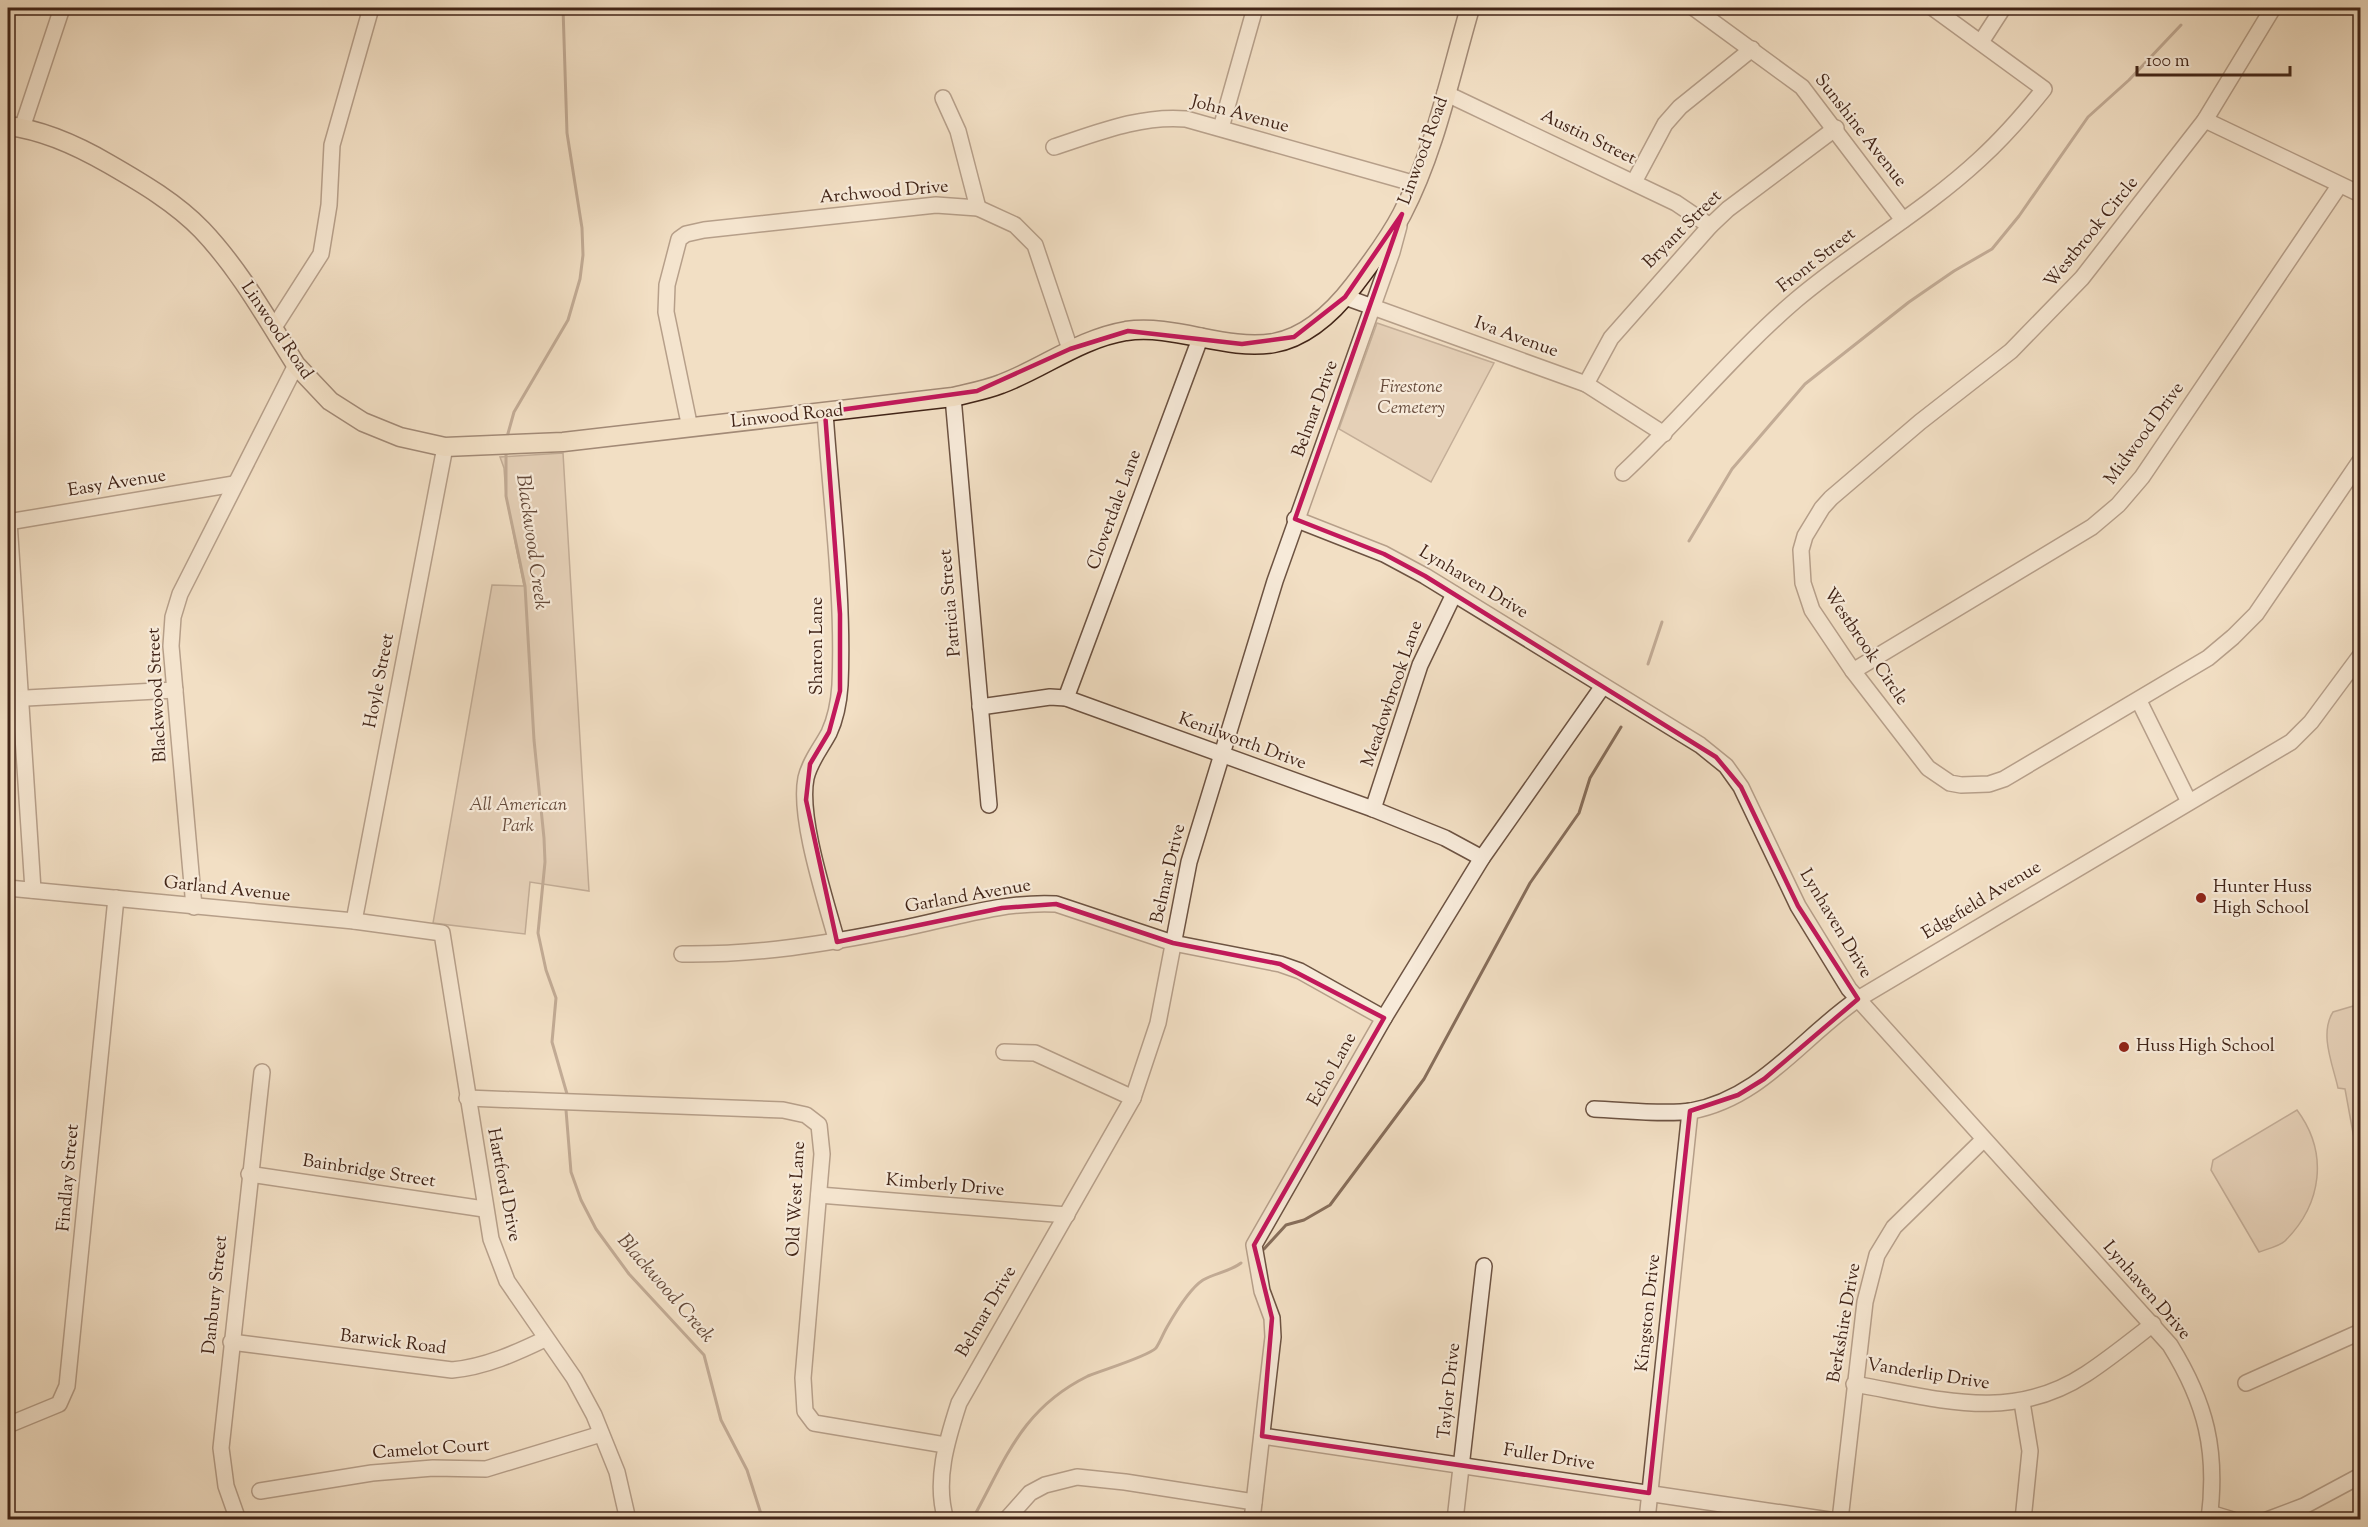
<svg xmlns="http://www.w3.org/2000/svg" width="2368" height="1527" font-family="'Sorts Mill Goudy',serif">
  <rect width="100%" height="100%" fill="#f2dfc4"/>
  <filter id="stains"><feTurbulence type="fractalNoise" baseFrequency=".00333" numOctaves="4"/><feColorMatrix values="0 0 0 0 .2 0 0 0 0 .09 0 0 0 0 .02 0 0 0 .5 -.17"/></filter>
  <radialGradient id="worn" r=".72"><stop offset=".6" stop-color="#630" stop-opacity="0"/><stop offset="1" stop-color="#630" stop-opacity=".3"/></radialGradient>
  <!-- green -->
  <g fill="#d4bfa7" stroke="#8a725f" stroke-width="1.5">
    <path d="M1377,323L1494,363L1431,482L1339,429Z"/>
    <path d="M563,453L589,891L530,882L525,934L433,923L492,585L524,586L506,496L504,468L500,457Z"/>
    <path d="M2360,1004V1171L2345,1089L2338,1088C2333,1065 2319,1034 2333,1012Z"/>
    <path d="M2297,1110C2329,1153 2322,1204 2285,1241C2280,1246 2267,1249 2259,1252L2211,1170L2213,1160Z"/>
  </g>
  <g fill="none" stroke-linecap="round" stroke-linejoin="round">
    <!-- stream -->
    <g stroke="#876e5b" stroke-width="3">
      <path d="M507,437L514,412L568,320L580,279L583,255L582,228L567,133L563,8"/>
      <path d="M506,449V496L525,586L534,740L544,838L545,862L538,933L546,970L556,998L552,1042L567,1094"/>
      <path d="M1689,541L1732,469L1805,384L1909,302L1954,271L1992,249L2019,216L2088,117L2129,80L2181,25"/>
      <path d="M1648,664L1662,622"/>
      <path d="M566,1110L571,1172L581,1200L596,1229L629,1274L704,1355L721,1420L747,1470L763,1520"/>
      <path d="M1264,1249L1286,1225L1304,1220L1330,1205L1424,1079L1530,883L1579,813L1590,778L1621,727"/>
      <path d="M972,1520C1006,1459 1021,1409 1088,1376C1102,1370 1147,1357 1156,1348C1160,1342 1163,1334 1167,1327C1175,1313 1189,1289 1203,1280C1215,1273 1229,1272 1241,1263"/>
    </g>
    <defs>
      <g id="minor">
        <path d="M1694,8L1802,87L1903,220"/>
        <path d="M2273,8L2205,120L2082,278L2011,351L1920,422L1831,498L1822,508L1805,536L1801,550L1803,583L1812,610L1853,671L1928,768L1950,783L1961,785L1989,784L2004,779L2208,658L2233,637L2256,614L2360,461"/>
        <path d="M1981,42L2003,8"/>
        <path d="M1445,93L1676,203L1710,226"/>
        <path d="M943,98L958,131L978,208"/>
        <path d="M2205,120L2360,194"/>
        <path d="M22,128L62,8"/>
        <path d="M1221,128L1255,8"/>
        <path d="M1054,147C1097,133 1140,115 1186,119L1416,184"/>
        <path d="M1634,182L1665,124L1680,107L1752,49"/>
        <path d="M1345,297L1586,384L1664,434"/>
        <path d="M273,329L321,254L329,205L332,145L371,8"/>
        <path d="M1586,384L1611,338L1710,226L1728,209L1836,128"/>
        <path d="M953,397L989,805"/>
        <path d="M825,412C831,503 844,594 840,685C839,701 836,718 829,733C821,748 810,761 806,778C798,818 826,901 837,942"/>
        <path d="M690,428L666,312L667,285L679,239L686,234L704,230L936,205L978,208L1015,225L1035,245L1070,349"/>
        <path d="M1623,473C1682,418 1735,352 1796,300C1855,250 1923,212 1980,159C2003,138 2024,114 2044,89L1933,8"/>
        <path d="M1295,519L1384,554L1425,576L1700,745L1726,766L1741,787L1798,906L1849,989L2170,1345C2206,1403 2218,1451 2209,1520"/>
        <path d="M9,521L33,890"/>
        <path d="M8,522L234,484"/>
        <path d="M1853,671L2092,527L2118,505L2142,477L2339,186"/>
        <path d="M1066,698L1201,336"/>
        <path d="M8,699L175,690"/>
        <path d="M2139,701L2189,802"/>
        <path d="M980,707L1050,697L1066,698L1373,809L1445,838L1482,858"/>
        <path d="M1373,809L1420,665L1454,594"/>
        <path d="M8,888L354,921L442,933L491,1239L507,1281L574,1378L594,1415L617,1472L628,1520"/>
        <path d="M194,907L171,646L173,617L180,594L296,365"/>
        <path d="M354,921L445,447"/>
        <path d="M682,954C757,955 826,944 899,929C950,919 1003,901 1056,904L1173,943L1280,964L1300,971L1384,1018"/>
        <path d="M1004,1052L1035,1053L1133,1098"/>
        <path d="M467,1098L783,1110L806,1115L819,1125L822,1154L803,1378L805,1411L814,1423L945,1445"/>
        <path d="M1594,1109C1622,1110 1665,1115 1691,1111C1762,1098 1802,1037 1858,999L2291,742L2311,722L2360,656"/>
        <path d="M249,1174L484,1209"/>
        <path d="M819,1195L1067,1215"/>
        <path d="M231,1342L452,1370C485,1367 516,1353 545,1339"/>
        <path d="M2246,1383L2360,1332"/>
        <path d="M1854,1384C1936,1398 2010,1424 2086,1374C2109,1359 2131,1341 2153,1324"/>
        <path d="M2022,1402L2030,1451L2023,1520"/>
        <path d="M8,1425L59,1404L67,1386L116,898"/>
        <path d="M1262,1436L1829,1520"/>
        <path d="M260,1491L372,1473L433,1468L486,1469L601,1434"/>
        <path d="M2210,1513L2233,1520"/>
        <path d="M238,1520L226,1486L221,1448L262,1072"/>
        <path d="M946,1520C934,1481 947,1440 959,1403L1133,1098L1158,1023L1189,862L1275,581L1392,252L1399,226"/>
        <path d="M1006,1520L1030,1493L1045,1485L1077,1477L1125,1482L1254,1502"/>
        <path d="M1252,1520L1273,1337L1272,1318L1262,1291L1254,1245L1384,1018L1482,858L1603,686"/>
        <path d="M1455,1520L1484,1266"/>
        <path d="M1647,1520L1690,1111"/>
        <path d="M1840,1520L1865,1302L1877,1255L1894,1227L1983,1140"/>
        <path d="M2267,1520L2304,1506L2360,1476"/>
      </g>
      <path id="major" d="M8,126C44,130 78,146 109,164C142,183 176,203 202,230C240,270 267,319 296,365L330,401L363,422L400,437L445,447L563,442L953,397C969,393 986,390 1001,384C1044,368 1079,339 1126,331C1176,324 1225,351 1274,343C1307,337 1334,311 1354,285C1371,263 1389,239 1402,214C1435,151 1450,76 1470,8"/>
    </defs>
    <!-- minor casing -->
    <use href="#minor" stroke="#6d5342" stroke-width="18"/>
    <!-- major casing -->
    <use href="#major" stroke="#412417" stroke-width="21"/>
    <!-- minor -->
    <use href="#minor" stroke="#f7ead9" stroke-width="15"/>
    <!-- major -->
    <use href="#major" stroke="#f2dfc4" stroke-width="18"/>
  </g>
  <!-- marked area -->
  <path d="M0 0H2368V1527H0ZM1402,214L1295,519L1384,554L1425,576L1716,757L1741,787L1798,906L1858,999L1764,1079L1738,1095L1690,1111L1649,1493L1262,1436L1272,1318L1254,1245L1384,1018L1280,964L1173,943L1056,904L1002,908L837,942L806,800L810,764L829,732L840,691V614L825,412L977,391L1070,349L1128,331L1242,344L1294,337L1345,297Z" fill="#f2dfc4" fill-opacity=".55" fill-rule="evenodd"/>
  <path fill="none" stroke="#c2185b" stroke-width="4.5" stroke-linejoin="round" d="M1402,214L1295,519L1384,554L1425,576L1716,757L1741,787L1798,906L1858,999L1764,1079L1738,1095L1690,1111L1649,1493L1262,1436L1272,1318L1254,1245L1384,1018L1280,964L1173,943L1056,904L1002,908L837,942L806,800L810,764L829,732L840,691V614L825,412L977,391L1070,349L1128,331L1242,344L1294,337L1345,297Z"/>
  <!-- markers -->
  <g fill="#8f2418" stroke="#f7ead9" stroke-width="2">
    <circle cx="2201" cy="898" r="6"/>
    <circle cx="2124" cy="1047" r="6"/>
  </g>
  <g text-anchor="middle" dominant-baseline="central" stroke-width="4.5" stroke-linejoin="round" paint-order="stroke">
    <!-- street labels -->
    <g font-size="18" fill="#412417" stroke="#f7ead9">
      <text transform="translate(1240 115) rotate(15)">John Avenue</text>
      <text transform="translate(1860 131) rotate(52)">Sunshine Avenue</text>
      <text transform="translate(1588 138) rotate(26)">Austin Street</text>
      <text transform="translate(1424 151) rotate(-70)">Linwood Road</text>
      <text transform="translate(884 193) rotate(-5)">Archwood Drive</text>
      <text transform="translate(1683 230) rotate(-45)">Bryant Street</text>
      <text transform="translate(2092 233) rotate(-51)">Westbrook Circle</text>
      <text transform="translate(1817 261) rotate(-38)">Front Street</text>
      <text transform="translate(276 331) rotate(56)">Linwood Road</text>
      <text transform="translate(1516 338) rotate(20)">Iva Avenue</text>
      <text transform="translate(1316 409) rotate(-70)">Belmar Drive</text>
      <text transform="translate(787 417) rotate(-6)">Linwood Road</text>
      <text transform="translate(2145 434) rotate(-54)">Midwood Drive</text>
      <text transform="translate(117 484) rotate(-9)">Easy Avenue</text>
      <text transform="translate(1115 510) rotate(-70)">Cloverdale Lane</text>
      <text transform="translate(1473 583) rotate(31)">Lynhaven Drive</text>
      <text transform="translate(951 603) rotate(-95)">Patricia Street</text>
      <text transform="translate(818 646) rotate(-90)">Sharon Lane</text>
      <text transform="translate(1865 647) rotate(56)">Westbrook Circle</text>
      <text transform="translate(380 681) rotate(-79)">Hoyle Street</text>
      <text transform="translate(1393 694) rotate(-71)">Meadowbrook Lane</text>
      <text transform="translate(158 695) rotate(-93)">Blackwood Street</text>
      <text transform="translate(1242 742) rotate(20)">Kenilworth Drive</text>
      <text transform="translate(1169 874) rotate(-77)">Belmar Drive</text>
      <text transform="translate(227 890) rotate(6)">Garland Avenue</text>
      <text transform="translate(968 897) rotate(-10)">Garland Avenue</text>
      <text transform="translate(1982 901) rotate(-31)">Edgefield Avenue</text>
      <text transform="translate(1835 924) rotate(59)">Lynhaven Drive</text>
      <text transform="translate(1333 1070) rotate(-61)">Echo Lane</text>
      <text transform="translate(369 1172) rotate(9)">Bainbridge Street</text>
      <text transform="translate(69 1178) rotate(-85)">Findlay Street</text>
      <text transform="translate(503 1185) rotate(79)">Hartford Drive</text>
      <text transform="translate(945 1186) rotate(5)">Kimberly Drive</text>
      <text transform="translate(797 1199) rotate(-87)">Old West Lane</text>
      <text transform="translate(2146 1291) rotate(49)">Lynhaven Drive</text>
      <text transform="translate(216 1295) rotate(-84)">Danbury Street</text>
      <text transform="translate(987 1312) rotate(-60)">Belmar Drive</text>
      <text transform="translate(1649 1313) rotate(-84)">Kingston Drive</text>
      <text transform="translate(1845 1323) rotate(-80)">Berkshire Drive</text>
      <text transform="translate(393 1343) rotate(7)">Barwick Road</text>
      <text transform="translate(1928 1375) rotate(9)">Vanderlip Drive</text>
      <text transform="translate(1450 1391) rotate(-84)">Taylor Drive</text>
      <text transform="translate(431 1450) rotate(-4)">Camelot Court</text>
      <text transform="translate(1549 1458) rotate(9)">Fuller Drive</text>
    </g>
    <!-- park labels -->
    <g font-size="18" font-style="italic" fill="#664b3b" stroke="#f7ead9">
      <text x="1411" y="388">Firestone<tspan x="1411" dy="21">Cemetery</tspan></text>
      <text x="518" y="806">All American<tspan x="518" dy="21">Park</tspan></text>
    </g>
    <!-- poi labels -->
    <g font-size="18" fill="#412417" stroke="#f7ead9" text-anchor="start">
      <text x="2213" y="888">Hunter Huss<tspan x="2213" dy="21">High School</tspan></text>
      <text x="2136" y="1047">Huss High School</text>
    </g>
    <!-- water labels -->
    <g font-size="20" font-style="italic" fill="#644939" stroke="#f7ead9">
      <text transform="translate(531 542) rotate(82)">Blackwood Creek</text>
      <text transform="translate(665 1289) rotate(49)">Blackwood Creek</text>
    </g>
  </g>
  <!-- margin -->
  <rect width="2368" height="1527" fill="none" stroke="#f2dfc4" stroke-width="30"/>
  <rect x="9" y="9" width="2350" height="1509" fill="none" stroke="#412417" stroke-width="3"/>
  <rect x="15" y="15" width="2338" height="1497" fill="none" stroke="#412417" stroke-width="1.5"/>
  <!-- scale -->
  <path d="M2137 66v9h153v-9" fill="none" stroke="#412417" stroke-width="3"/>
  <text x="2146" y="66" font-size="18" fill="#412417" stroke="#f7ead9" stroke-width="4.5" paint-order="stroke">100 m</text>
  <rect width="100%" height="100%" filter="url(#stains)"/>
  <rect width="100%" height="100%" fill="url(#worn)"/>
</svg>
